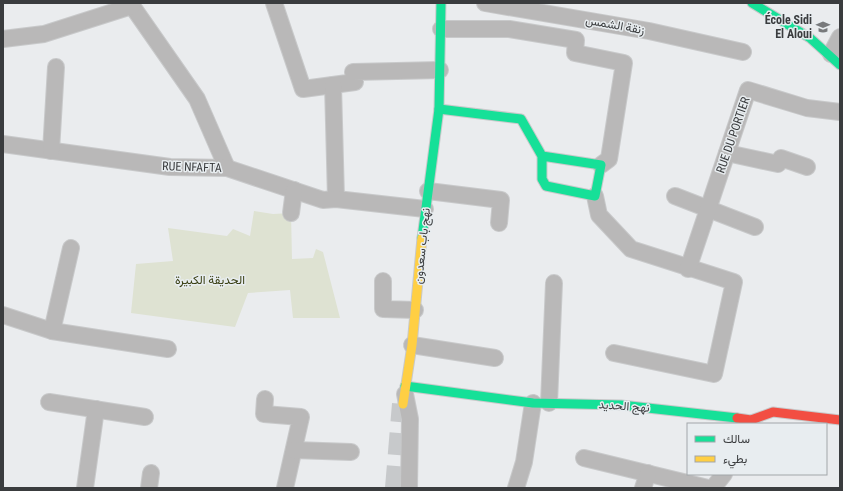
<svg xmlns="http://www.w3.org/2000/svg" width="843" height="491" font-family="'Roboto Condensed',Vazirmatn,sans-serif">
  <rect width="100%" height="100%" fill="#eaecee"/>
  <!-- green -->
  <path fill="#dee2d2" d="M254,211L273,214L291,213L292,259L313,258L316,249L323,252L340,318H293L290,290L248,293L235,327L131,313L136,264L173,261L168,228L227,236L233,229L250,236Z"/>
  <g fill="none" stroke-linecap="round" stroke-linejoin="round">
    <!-- secondary-tunnel -->
    <path stroke="#c7c9cb" stroke-width="22" stroke-dasharray="22 11" stroke-linecap="butt" d="M396,488L403,404"/>
    <defs>
      <g id="street">
        <path d="M130,3L197,99L227,168"/>
        <path d="M274,3L303,89L355,82L353,72L440,70"/>
        <path d="M485,3L649,31L743,52"/>
        <path d="M441,29H509L576,40L575,53L624,63L609,159L601,165"/>
        <path d="M3,39L44,34L132,6"/>
        <path d="M831,54L840,37"/>
        <path d="M333,85L336,199"/>
        <path d="M3,144L170,167L227,168L323,200L336,199L425,209"/>
        <path d="M51,151L56,67"/>
        <path d="M727,153L778,164L781,158L807,167"/>
        <path d="M428,191L501,200L499,223"/>
        <path d="M595,196L599,215L631,249L734,282L714,374L614,353"/>
        <path d="M675,196L755,227"/>
        <path d="M291,213L294,190"/>
        <path d="M688,269L748,90L807,108L840,112"/>
        <path d="M383,281V309L415,310"/>
        <path d="M3,315L52,331L168,349"/>
        <path d="M52,331L71,248"/>
        <path d="M412,345L495,358"/>
        <path d="M405,394L410,419L409,488"/>
        <path d="M265,399L264,414L301,417L285,488"/>
        <path d="M49,402L145,417"/>
        <path d="M549,403L554,283"/>
        <path d="M294,450L351,452"/>
        <path d="M584,458L708,488"/>
        <path d="M85,488L96,409"/>
        <path d="M149,488L151,473"/>
        <path d="M516,488L524,462L533,403"/>
        <path d="M643,488L648,473"/>
        <path d="M713,488L724,474"/>
      </g>
      <g id="fast">
        <path d="M752,3L810,38L840,65"/>
        <path d="M439,109L521,119L542,156L601,165L595,196L546,186L542,179V156"/>
        <path d="M422,238L439,109L441,3"/>
        <path d="M405,386L533,403L621,405L737,418"/>
      </g>
      <path id="slow" d="M403,404L412,345L422,238"/>
      <path id="jam" d="M737,418L751,420L773,412L840,420"/>
    </defs>
    <!-- street casing -->
    <use href="#street" stroke="#c8c9ca" stroke-width="18"/>
    <!-- fast casing -->
    <use href="#fast" stroke="#c8c9ca" stroke-width="11"/>
    <!-- slow casing -->
    <use href="#slow" stroke="#c8c9ca" stroke-width="11"/>
    <!-- jam casing -->
    <use href="#jam" stroke="#c8c9ca" stroke-width="11"/>
    <!-- street -->
    <use href="#street" stroke="#b9b8b8" stroke-width="16"/>
    <!-- fast -->
    <use href="#fast" stroke="#16e098" stroke-width="9"/>
    <!-- slow -->
    <use href="#slow" stroke="#ffcf43" stroke-width="9"/>
    <!-- jam -->
    <use href="#jam" stroke="#f24e42" stroke-width="9"/>
  </g>
  <!-- icons -->
  <defs>
    <symbol id="school-bare" viewBox="-9 -9 18 18"><path d="M0-5L7-2L0 1L-7-2ZM-4 1L0 2.5L4 1V4Q0 6-4 4Z" fill="#787a7c" stroke="#e8edf0" stroke-width="2.5" paint-order="stroke"/></symbol>
  </defs>
  <g fill-rule="evenodd">
    <use href="#school-bare" x="813" y="17" width="20" height="20"/>
  </g>
  <g text-anchor="middle" dominant-baseline="central" stroke-width="3" stroke-linejoin="round" paint-order="stroke">
    <!-- poi labels -->
    <g font-size="12" font-weight="bold" fill="#3a3c3e" stroke="#e8edf0" text-anchor="end">
      <text x="812" y="20">École Sidi<tspan x="812" dy="14">El Aloui</tspan></text>
    </g>
    <!-- street labels -->
    <g font-size="12" fill="#3a3c3e" stroke="#e8edf0">
      <text transform="translate(615 25) rotate(10)">زنقة الشمس</text>
      <text transform="translate(733 135) rotate(-71)">RUE DU PORTIER</text>
      <text transform="translate(192 167) rotate(2)">RUE NFAFTA</text>
      <text transform="translate(422 246) rotate(-84)">نهج باب سعدون</text>
      <text transform="translate(624 406) rotate(4)">نهج الحديد</text>
    </g>
    <!-- park labels -->
    <g font-size="12" fill="#383e11" stroke="#e8edf0">
      <text x="210" y="280">الحديقة الكبيرة</text>
    </g>
  </g>
  <!-- border -->
  <rect width="843" height="491" fill="none" stroke="#3a3c3e" stroke-width="8"/>
  <!-- legend -->
  <rect x="687" y="423" width="140" height="52" fill="#e8edf0" stroke="#a2a6a9"/>
  <rect x="695" y="436" width="20" height="6" fill="#16e098" stroke="#a2a6a9"/>
  <text x="723" y="443" font-size="12" fill="#3a3c3e">سالك</text>
  <rect x="695" y="456" width="20" height="6" fill="#ffcf43" stroke="#a2a6a9"/>
  <text x="723" y="463" font-size="12" fill="#3a3c3e">بطيء</text>
</svg>
